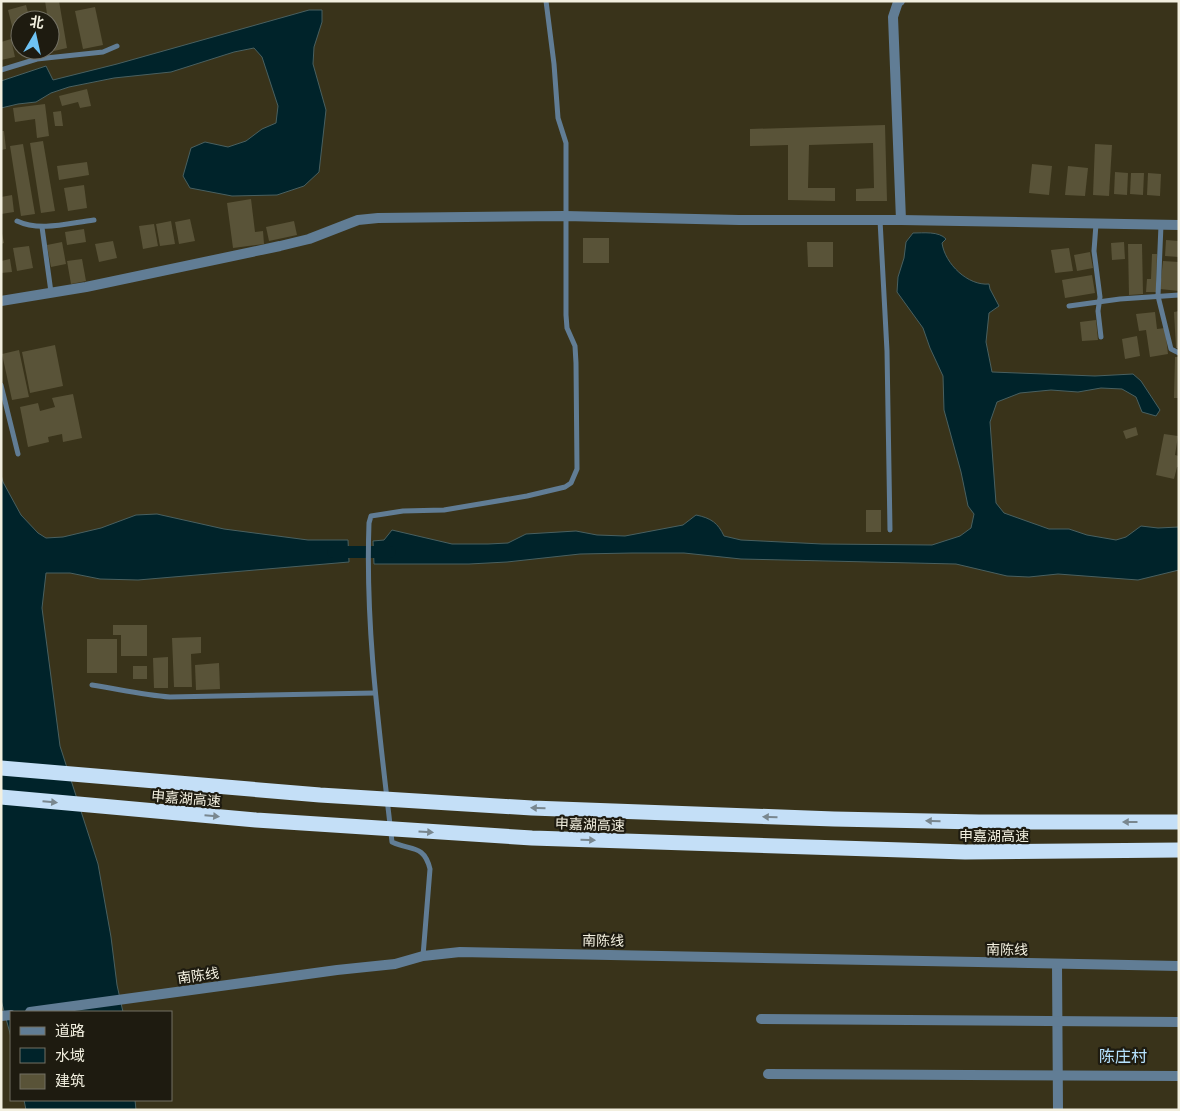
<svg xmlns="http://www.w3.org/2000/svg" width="1180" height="1111" font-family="Inter,'Noto Sans SC',sans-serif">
  <rect width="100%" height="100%" fill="#39331a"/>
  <!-- water -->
  <g fill="#00232a" stroke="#496060">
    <path d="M309,10H322V22L314,47L313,64L326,110L319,172L304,186L277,195L232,196L190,188L183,176L191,148L205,142L228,147L246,141L262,129L276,123L278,106L262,57L254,48L234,52L171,72L114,78L69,87L51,93L36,102L18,104L1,108V81L46,66L53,80L117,64Z"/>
    <path d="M913,233C923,233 939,231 946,239L942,243C945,264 968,286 989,284L990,289L999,306L989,313L986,342L992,372L1095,376L1133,374L1141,381L1160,410L1156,416L1142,412L1136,397L1122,389L1101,388L1078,392L1051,390L1020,393L997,402L990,422L996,503L1004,513L1049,529H1069L1087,535L1116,540L1126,537L1141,526L1158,528L1179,527V570L1138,580L1058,574L1029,577L1007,576L956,564L741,559L684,553H632L580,554L507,562L469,564H374L373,541L384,540L392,530L452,544H488L508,543L526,534L576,531L597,535L625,536L683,525L696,515C711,518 718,523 724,536L741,540L822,544L932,545L960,536L971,528L974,514L968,506L961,472L944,410L943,376L930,348L923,328L897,292L898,277L904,258L906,242Z"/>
    <path d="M1,475L3,482L21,515L38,533L46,538L63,537L101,528L136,515L157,514L224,529L308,540H348L349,562L138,580L100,579L70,573H46L42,608L60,746L98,864L111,937L117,985L123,1012H11V1037L1,1000Z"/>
    <path d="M24,1100H135L136,1110H26Z"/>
  </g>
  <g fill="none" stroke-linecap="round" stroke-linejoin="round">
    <!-- canal -->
    <path stroke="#00232a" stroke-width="12" d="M333,552H390"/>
  </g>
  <!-- building -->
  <g fill="#595338">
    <path d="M45,1H59L67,48L54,51L50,20H48Z"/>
    <path d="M26,5L30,20H20L19,54L8,10Z"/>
    <path d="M95,7L103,45L83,49L75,11Z"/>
    <path d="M11,39L15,57L1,60V42Z"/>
    <path d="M87,89L91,106L80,108L78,102L62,106L59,96Z"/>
    <path d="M45,104L49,136L37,138L35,119L15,122L13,108Z"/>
    <path d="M61,111L63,126H55L53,112Z"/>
    <path d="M885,125L887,201H856V189L874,188L873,143L809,145L808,188H835V201L788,200V145L750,146V129Z"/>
    <path d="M1,131H4L6,149L1,150Z"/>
    <path d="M43,141L55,211L41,213L30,143Z"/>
    <path d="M23,144L35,214L21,216L10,146Z"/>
    <path d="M1095,144L1112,145L1109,196L1093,195Z"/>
    <path d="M87,162L89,175L59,180L57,166Z"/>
    <path d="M1032,164L1052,166L1049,195L1029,193Z"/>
    <path d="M1068,166L1088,168L1085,196L1065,195Z"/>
    <path d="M1115,172L1128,173L1127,195L1114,194Z"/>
    <path d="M1131,173H1144L1143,195L1130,194Z"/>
    <path d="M1148,173L1161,174L1160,196L1147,195Z"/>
    <path d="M84,185L87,208L68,211L64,188Z"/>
    <path d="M12,195L14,212L1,214V197Z"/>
    <path d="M251,199L255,232L263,231L264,244L233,248L227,203Z"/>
    <path d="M190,219L195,241L179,244L175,222Z"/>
    <path d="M171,221L175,244L160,246L156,224Z"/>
    <path d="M294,221L297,235L269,241L266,227Z"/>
    <path d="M154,224L158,246L143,249L139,226Z"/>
    <path d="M1,229L4,243L1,244Z"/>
    <path d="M84,229L86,242L67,245L65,232Z"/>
    <rect x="583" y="238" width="26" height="25"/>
    <path d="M1166,240L1179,241V257L1165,256Z"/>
    <path d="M113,241L117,258L99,262L95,244Z"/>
    <path d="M62,242L66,264L51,267L47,245Z"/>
    <path d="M807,242H833V267H808Z"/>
    <path d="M1124,242L1125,259L1112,260L1111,243Z"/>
    <path d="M1128,244H1142L1143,294L1129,295Z"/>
    <path d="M29,246L33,268L17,271L13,248Z"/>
    <path d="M1069,248L1073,271L1055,273L1051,250Z"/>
    <path d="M1090,252L1093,268L1077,271L1074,255Z"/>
    <path d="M1152,254H1157L1156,292H1146L1147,279H1151Z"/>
    <path d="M10,259L12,272L1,273V261Z"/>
    <path d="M82,259L86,281L71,284L67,261Z"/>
    <path d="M1163,261L1179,262V291L1160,289Z"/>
    <path d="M1092,275L1095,293L1065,298L1062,280Z"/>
    <path d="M1179,311V348H1176L1174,312Z"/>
    <path d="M1155,312L1157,329L1165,328L1168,354L1150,357L1146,330L1139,331L1136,314Z"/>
    <path d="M1096,320L1098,340L1082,341L1080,322Z"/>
    <path d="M1137,336L1140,356L1125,359L1122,339Z"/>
    <path d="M55,345L63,386L30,393L22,352Z"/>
    <path d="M19,350L29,397L12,400L2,354Z"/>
    <path d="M1175,357H1179V398H1174Z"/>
    <path d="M73,394L82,438L63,442L62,434L48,437L49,442L28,447L20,407L38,403L40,411L55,407L52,398Z"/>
    <path d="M1136,427L1138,435L1126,439L1123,431Z"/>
    <path d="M1164,434L1178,436L1175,455L1179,456V467H1177L1174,479L1156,475Z"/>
    <rect x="866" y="510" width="15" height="22"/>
    <path d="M113,625H147V656H121V635H113Z"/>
    <path d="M201,637V653L191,654L192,687H174L172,638Z"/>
    <rect x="87" y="639" width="30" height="34"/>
    <path d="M168,657V688H154L153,658Z"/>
    <path d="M219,663L220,689L196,690L195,665Z"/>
    <rect x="133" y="666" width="14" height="13"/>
  </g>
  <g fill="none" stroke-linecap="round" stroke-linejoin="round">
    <!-- lane -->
    <g stroke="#617d95" stroke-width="5">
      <path d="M1,70L37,59L103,52L117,46"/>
      <path d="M880,220L887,351L890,530"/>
      <path d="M17,221C40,232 69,223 94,220"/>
      <path d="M1096,224L1094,251L1100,297L1098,311L1101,337"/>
      <path d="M1161,225L1158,296L1171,349L1179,353"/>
      <path d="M42,227L51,292"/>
      <path d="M1069,306L1120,299L1179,295"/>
      <path d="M1,385L18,454"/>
      <path d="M92,685C118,689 144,695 170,697L375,693"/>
      <path d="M423,956L430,869C424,844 411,851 392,842C380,736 365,629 369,523L371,516L403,511L444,510L527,496L565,487L571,483L577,469L576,363L575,346L567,328L566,315V143L558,118L554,64L546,1"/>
    </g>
    <!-- street -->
    <g stroke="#617d95" stroke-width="10">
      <path d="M900,1L898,2L893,17L901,220"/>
      <path d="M1,301L86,287L280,246L309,239L358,220L378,218L565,216L739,220H901L1179,225"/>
      <path d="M1057,964L1058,1110"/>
      <path d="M30,1012L337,970L395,964L423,956L460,952L1179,966"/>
      <path d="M1,1016L11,1015"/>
      <path d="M761,1019L1179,1022"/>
      <path d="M768,1074L1179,1076"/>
    </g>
    <!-- highway-bridge -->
    <g stroke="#c4dff7" stroke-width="15">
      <path d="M1,768L320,795L532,808L834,819L979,822H1179"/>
      <path d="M1,797L256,820L532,838L965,852L1179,850"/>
    </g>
  </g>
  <!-- one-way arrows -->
  <defs><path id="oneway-solid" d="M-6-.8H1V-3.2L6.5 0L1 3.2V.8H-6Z" transform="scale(1.25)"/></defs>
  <g fill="#79878f">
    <use href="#oneway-solid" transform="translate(50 802) rotate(5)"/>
    <use href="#oneway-solid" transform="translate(538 808) rotate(-178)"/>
    <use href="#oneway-solid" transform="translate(212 816) rotate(5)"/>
    <use href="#oneway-solid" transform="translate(770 817) rotate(-178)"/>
    <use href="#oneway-solid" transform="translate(933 821) rotate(-179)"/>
    <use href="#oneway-solid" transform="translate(1130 822) rotate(180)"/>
    <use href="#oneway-solid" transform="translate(426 832) rotate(4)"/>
    <use href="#oneway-solid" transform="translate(588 840) rotate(2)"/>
  </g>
  <g text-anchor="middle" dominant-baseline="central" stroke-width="4.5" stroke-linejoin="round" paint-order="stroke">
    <!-- street labels -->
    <g font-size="14" fill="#f2efdf" stroke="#1e1b10">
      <text transform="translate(186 798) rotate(5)">申嘉湖高速</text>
      <text transform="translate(590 824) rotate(2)">申嘉湖高速</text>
      <text x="994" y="835">申嘉湖高速</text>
      <text transform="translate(603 940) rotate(1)">南陈线</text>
      <text transform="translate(1007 949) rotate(1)">南陈线</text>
      <text transform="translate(198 975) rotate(-8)">南陈线</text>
    </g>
    <!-- quarter labels -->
    <g font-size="16" fill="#b6e2fe" stroke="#1e1b10">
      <text x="1123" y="1056">陈庄村</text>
    </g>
  </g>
  <!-- border -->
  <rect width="1180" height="1111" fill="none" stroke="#f2efdf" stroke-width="5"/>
  <!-- legend -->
  <rect x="10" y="1011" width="162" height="90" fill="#1e1b10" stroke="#737063"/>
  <rect x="20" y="1027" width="25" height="8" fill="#617d95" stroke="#737063"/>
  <text x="55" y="1036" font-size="15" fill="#f2efdf">道路</text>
  <rect x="20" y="1048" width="25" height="15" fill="#00232a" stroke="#737063"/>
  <text x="55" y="1061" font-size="15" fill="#f2efdf">水域</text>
  <rect x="20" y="1074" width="25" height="15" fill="#595338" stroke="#737063"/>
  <text x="55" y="1086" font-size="15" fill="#f2efdf">建筑</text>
  <!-- north arrow -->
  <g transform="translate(35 35) rotate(9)"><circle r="24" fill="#1e1b10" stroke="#737063"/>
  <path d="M0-4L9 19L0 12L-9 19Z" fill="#6ec2f3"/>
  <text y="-8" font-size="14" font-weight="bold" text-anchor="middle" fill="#f2efdf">北</text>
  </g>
</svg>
